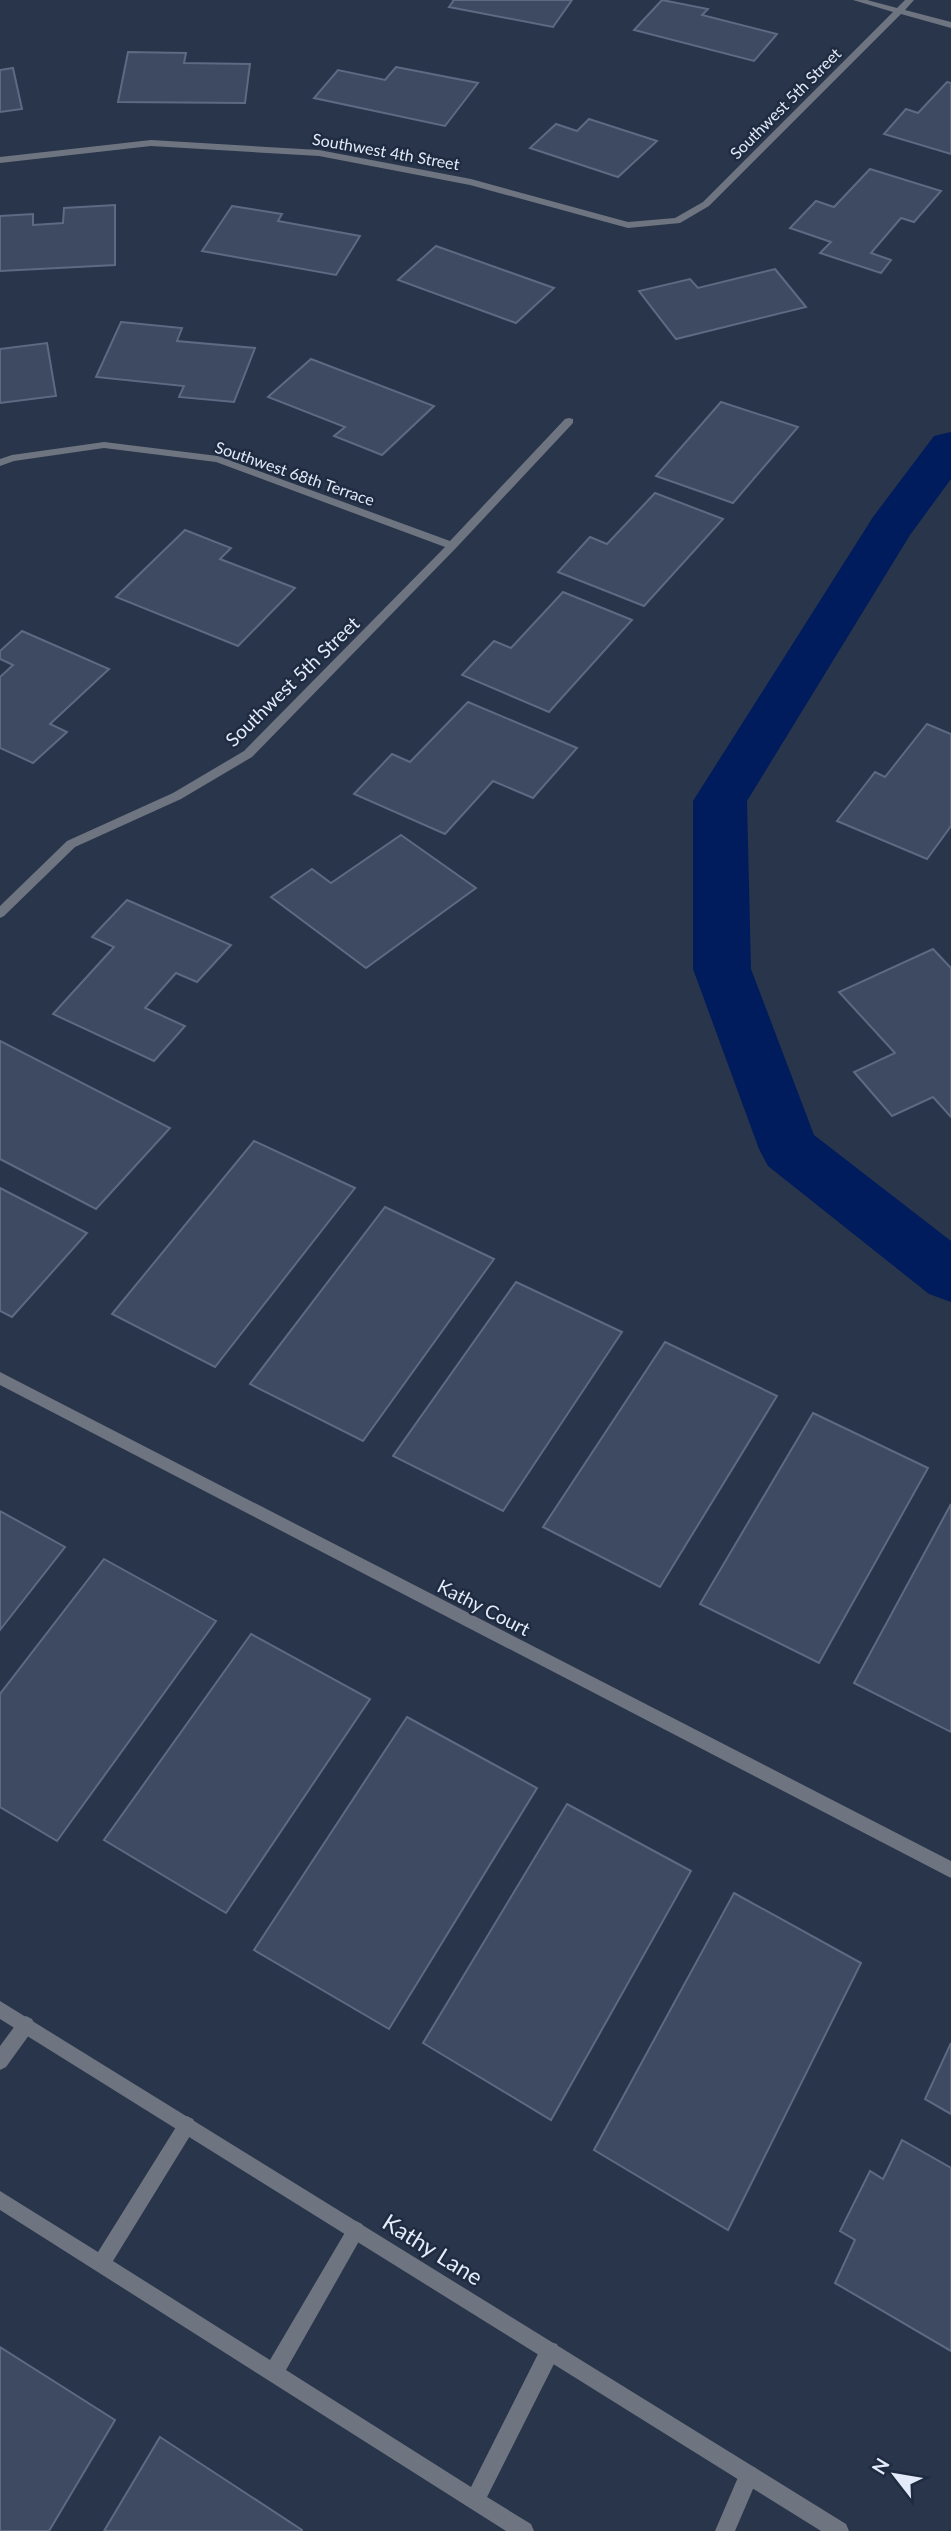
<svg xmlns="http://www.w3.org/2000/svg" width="951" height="2531" font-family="Lato,sans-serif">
  <rect width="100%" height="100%" fill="#29354b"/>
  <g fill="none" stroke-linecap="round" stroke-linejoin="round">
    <!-- canal -->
    <path fill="#001c5c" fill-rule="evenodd" d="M951,432V479L910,535L747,801L751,969L814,1135L951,1241V1302L929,1294L768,1166L759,1149L693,969V801L873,517L934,436Z"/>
  </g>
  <!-- building -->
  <g fill="#3d4a61" stroke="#5c6a83" stroke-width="2">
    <path d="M452,0H572L553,27L449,7L454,0Z"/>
    <path d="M662,0L708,9L702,15L777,34L754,61L634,30Z"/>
    <path d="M128,52L186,53L184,63L250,64L245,103L118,102Z"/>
    <path d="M396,67L478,83L445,126L314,98L338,70L385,80Z"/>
    <path d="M13,68L22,109L0,112V70Z"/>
    <path d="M947,82L951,83V154L884,134L906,109L918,113Z"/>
    <path d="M589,119L657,141L618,177L530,148L556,124L577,131Z"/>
    <path d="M870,169L941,191L914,222L901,218L871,253L891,260L881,273L820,253L831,242L790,228L816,201L834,207Z"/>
    <path d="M115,205V265L0,271V216L33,214V225L63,223L64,208Z"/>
    <path d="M232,206L282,214L278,221L360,236L336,275L202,251Z"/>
    <path d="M436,246L554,288L516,323L398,280Z"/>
    <path d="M775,269L806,307L676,339L639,291L690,279L698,288Z"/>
    <path d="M121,322L182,328L177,341L255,348L234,402L179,397L184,386L96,377Z"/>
    <path d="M47,343L56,396L0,403V349Z"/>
    <path d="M311,359L434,406L382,455L334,436L345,427L268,397Z"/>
    <path d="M721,402L798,427L733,503L656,476Z"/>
    <path d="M655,493L723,519L644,606L558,572L590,537L607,544Z"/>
    <path d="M185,530L231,548L220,559L295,588L238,646L116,597Z"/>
    <path d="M563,592L632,620L549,712L462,675L494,641L511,648Z"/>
    <path d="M22,631L109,669L50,724L67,732L33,763L0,748V677L13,665L0,659V651Z"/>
    <path d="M468,702L577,748L533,798L493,781L445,834L354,794L392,754L410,762Z"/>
    <path d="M927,724L951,734V826L927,859L837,821L875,772L885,777Z"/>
    <path d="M401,835L476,888L366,968L271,897L312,869L331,883Z"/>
    <path d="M127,900L231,945L197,982L176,973L145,1008L185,1026L154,1061L53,1014L114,947L92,937Z"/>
    <path d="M933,949L951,968V1117L933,1097L892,1116L854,1072L895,1053L839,992Z"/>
    <path d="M0,1041L170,1128L96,1209L0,1159Z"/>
    <path d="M254,1141L355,1188L215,1367L112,1314Z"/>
    <path d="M0,1188L87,1233L12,1317L0,1311Z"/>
    <path d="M385,1207L494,1259L363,1441L250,1384Z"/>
    <path d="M516,1282L622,1332L503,1511L393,1456Z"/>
    <path d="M665,1342L777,1396L660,1587L543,1527Z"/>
    <path d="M813,1413L928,1468L819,1663L700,1604Z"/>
    <path d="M951,1504V1732L854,1683Z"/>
    <path d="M0,1511L65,1547L0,1630Z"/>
    <path d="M104,1559L216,1621L57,1841L0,1807V1694Z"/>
    <path d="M251,1634L370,1699L226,1913L104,1840Z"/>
    <path d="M407,1717L537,1788L389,2029L254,1950Z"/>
    <path d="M567,1804L691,1871L551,2120L423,2043Z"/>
    <path d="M734,1893L861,1963L728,2230L594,2150Z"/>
    <path d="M951,2043V2114L925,2099Z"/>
    <path d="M902,2140L951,2168V2351L835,2283L855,2240L840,2231L870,2171L883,2179Z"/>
    <path d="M0,2347L115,2420L49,2531H0Z"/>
    <path d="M160,2437L302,2530V2531H104Z"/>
  </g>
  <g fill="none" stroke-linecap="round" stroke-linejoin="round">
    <!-- service -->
    <g fill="#6e7580" fill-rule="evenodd">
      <path d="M0,1372L951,1861V1878L0,1385Z"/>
      <path d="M26,2016L32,2019L35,2025L32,2031L6,2067L0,2070V2046L20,2019Z"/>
      <path d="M187,2116L193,2119L196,2125L193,2131L113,2261L270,2360L350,2224L356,2221L362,2224L365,2230L362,2236L286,2370L471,2487L543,2344L550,2342L557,2344L559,2351L557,2358L487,2497L531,2524L534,2531H506L0,2210V2191L98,2252L181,2119Z"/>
      <path d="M749,2465L756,2468L759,2475L735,2531H715L742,2468Z"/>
    </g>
    <!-- minor -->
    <g fill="#6e7580" fill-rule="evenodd">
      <path d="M853,0H867L897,8L905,0H914L905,10L951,22V28L901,14L709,206L680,223L628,228L470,185L319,156L151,146L0,163V157L151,140L319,150L471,179L628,222L675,218L703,202L893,12Z"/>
      <path d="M569,418L573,419V423L456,548L252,757L181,799L75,847L4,916L0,918V906L67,841L173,793L244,751L445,547L216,462L104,448L14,461L0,466V459L12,455L104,442L218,456L450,541L565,419Z"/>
      <path d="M0,2001L846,2524L849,2531H821L0,2019Z"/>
    </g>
  </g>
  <g text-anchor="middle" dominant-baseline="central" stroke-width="5" stroke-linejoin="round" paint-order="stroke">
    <!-- far-street labels -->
    <g font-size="16" fill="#e3ebfa" stroke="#1f2b40">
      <text transform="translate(785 103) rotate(-45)">Southwest 5th Street</text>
      <text transform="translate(386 151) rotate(10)">Southwest 4th Street</text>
      <text transform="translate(295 473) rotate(19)">Southwest 68th Terrace</text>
    </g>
    <!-- street labels -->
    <g font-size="19" fill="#e3ebfa" stroke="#1f2b40">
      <text transform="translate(292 681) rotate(-44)">Southwest 5th Street</text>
      <text transform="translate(484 1607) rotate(27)">Kathy Court</text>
    </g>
    <!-- near-street labels -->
    <g font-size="23" fill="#e3ebfa" stroke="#1f2b40">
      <text transform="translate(433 2249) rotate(32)">Kathy Lane</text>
    </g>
  </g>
  <!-- north arrow -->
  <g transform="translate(895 2475) rotate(301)" stroke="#1f2b40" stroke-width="5" paint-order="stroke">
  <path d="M0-5L12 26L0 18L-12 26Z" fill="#e3ebfa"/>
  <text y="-10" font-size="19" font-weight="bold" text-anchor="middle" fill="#e3ebfa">N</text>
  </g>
</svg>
